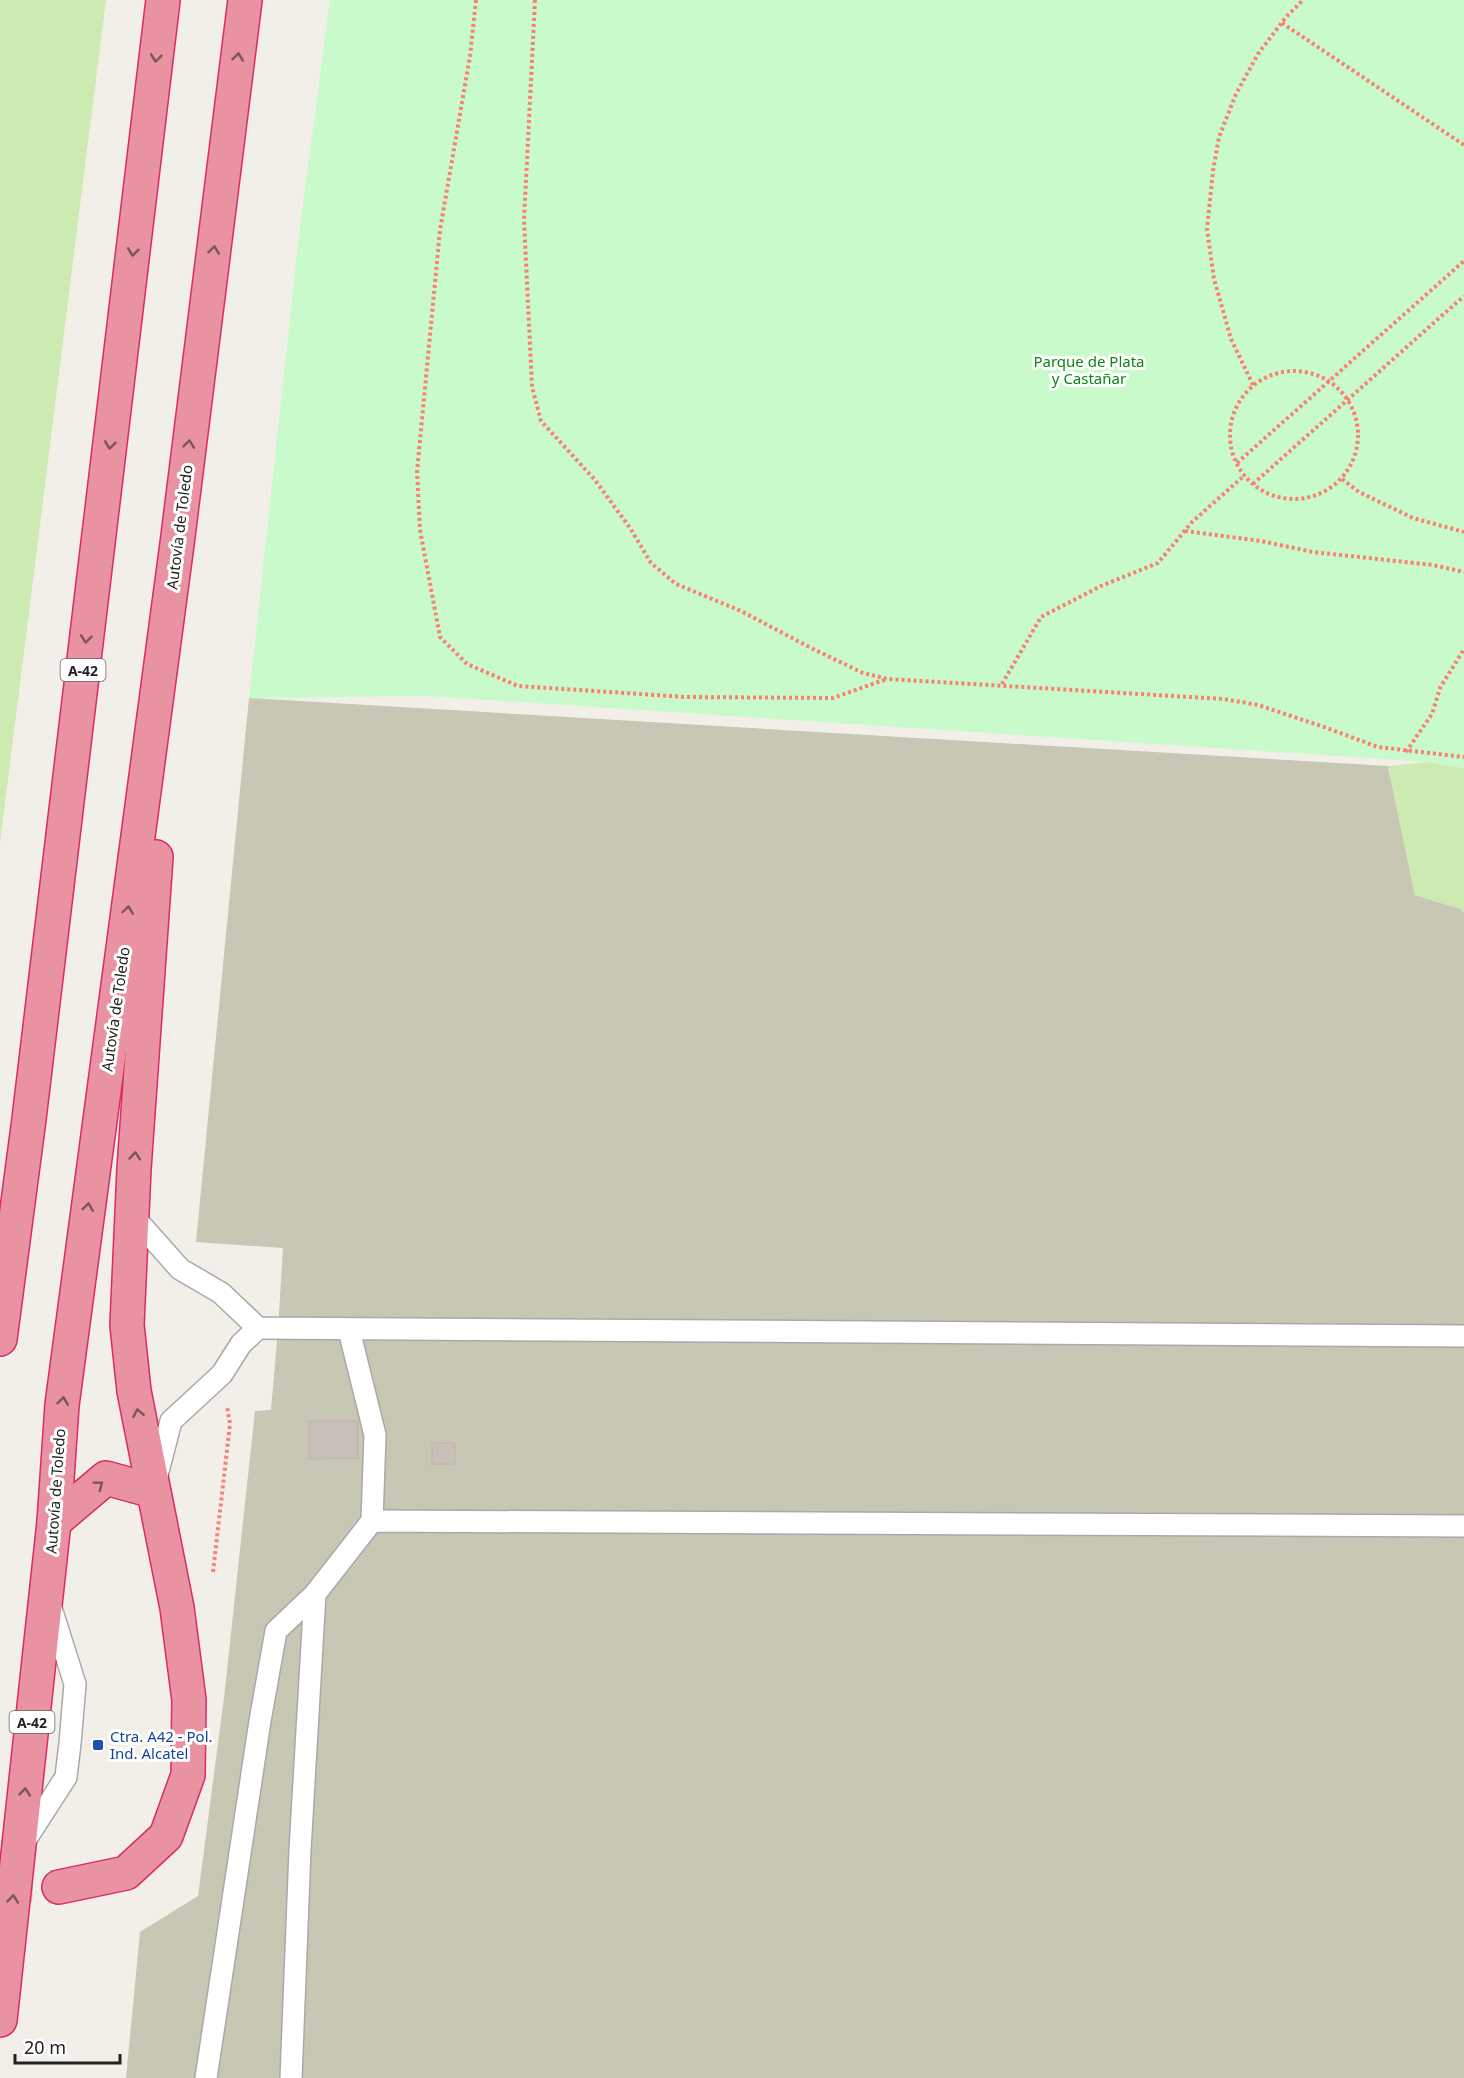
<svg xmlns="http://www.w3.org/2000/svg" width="1464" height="2078" font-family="'Noto Sans',sans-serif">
  <rect width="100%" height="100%" fill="#f2efe9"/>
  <!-- construction -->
  <path fill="#c7c7b4" d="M249,698L1388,766L1415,895L1461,909L1464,913V2078H126L140,1932L198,1896L224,1698L255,1411L271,1410L278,1329L283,1248L196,1242Z"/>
  <!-- grass -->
  <g fill="#cdebb0">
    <path d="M0,0H106L0,843Z"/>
    <path d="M1429,762L1464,768V913L1461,909L1415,895L1388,766Z"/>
  </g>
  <!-- park -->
  <path fill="#c8facc" d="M330,0H1464V768L1429,762L427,696L249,698L299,235Z"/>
  <!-- building -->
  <g fill="#c7bfb8" stroke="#c4b6ab" stroke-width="1.5">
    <path d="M309,1421H358V1458L309,1459Z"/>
    <rect x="432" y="1443" width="23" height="21"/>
  </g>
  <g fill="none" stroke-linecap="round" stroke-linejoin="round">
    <!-- highway-tunnel -->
    <path stroke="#c8c6c1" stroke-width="33" stroke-dasharray="33 16" stroke-linecap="butt" d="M0,1884L59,1887"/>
    <defs>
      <g id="lane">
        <path d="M132,1215L180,1269L221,1293L258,1328L1464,1336"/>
        <path d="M349,1330L375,1435L372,1521"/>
        <path d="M156,1479L171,1421L222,1374L241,1344L258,1328"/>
        <path d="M24,1842L66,1777L70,1743L75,1684L50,1605"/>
        <path d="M206,2078L260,1721L276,1631L315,1594"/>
        <path d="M291,2078L300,1850L315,1594L372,1521L1464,1526"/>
      </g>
      <g id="highway">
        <path d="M0,1339L29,1119L163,0"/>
        <path d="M54,1522L106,1478L153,1491"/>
        <path d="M59,1887L126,1873L166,1836L188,1775L189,1700L177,1608L134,1391L127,1325L134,1169L156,857"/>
        <path d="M0,2020L54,1522L62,1405L177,544L245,0"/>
      </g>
    </defs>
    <!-- lane casing -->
    <use href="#lane" stroke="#a9a9a9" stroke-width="24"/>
    <!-- highway casing -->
    <use href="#highway" stroke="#dc2a67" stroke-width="36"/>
    <!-- path -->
    <g stroke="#fa8072" stroke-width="4" stroke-dasharray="3 3" stroke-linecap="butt">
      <path d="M476,0L470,56L440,230L417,472L420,530L440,637L467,664L518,686L686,697L833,698L887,679"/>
      <path d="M535,0L524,220L532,387L541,421L595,480L630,528L651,563L676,584L741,611L813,649L863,673L888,679L1224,699L1258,705L1324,727L1378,747L1464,757"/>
      <path d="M1282,23L1464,145"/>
      <circle cx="1294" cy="435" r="64"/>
      <path d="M1253,385L1231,339L1214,279L1207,229L1213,171L1219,137L1236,94L1258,54L1286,17L1303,0"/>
      <path d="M1237,463L1464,261"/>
      <path d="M1342,479L1359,492L1413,518L1464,532"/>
      <path d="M1253,484L1464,296"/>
      <path d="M1185,531L1261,541L1313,552L1433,565L1464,572"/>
      <path d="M1002,684L1041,617L1101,586L1158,563L1192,522L1245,475"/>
      <path d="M1406,752L1432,714L1440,688L1464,649"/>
      <path d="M213,1572L230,1424L227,1406"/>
    </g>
    <!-- lane -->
    <use href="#lane" stroke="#fff" stroke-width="21"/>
    <!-- highway -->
    <use href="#highway" stroke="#e892a2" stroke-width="33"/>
  </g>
  <!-- one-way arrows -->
  <defs><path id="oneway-chevron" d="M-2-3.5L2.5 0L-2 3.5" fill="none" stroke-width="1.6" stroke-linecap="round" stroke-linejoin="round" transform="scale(1.5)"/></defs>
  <g stroke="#7b545c">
    <use href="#oneway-chevron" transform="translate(238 57) rotate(-83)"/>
    <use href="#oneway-chevron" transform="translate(156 58) rotate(97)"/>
    <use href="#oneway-chevron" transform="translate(214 250) rotate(-83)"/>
    <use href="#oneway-chevron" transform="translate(133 252) rotate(97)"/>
    <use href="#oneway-chevron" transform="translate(189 444) rotate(-83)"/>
    <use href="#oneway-chevron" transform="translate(110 445) rotate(97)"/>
    <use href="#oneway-chevron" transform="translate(86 639) rotate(97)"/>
    <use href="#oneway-chevron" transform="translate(128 910) rotate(-82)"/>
    <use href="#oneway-chevron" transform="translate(135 1156) rotate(-86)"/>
    <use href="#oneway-chevron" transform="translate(88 1207) rotate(-82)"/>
    <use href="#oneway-chevron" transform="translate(63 1401) rotate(-83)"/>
    <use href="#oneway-chevron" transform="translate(138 1413) rotate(-101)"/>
    <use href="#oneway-chevron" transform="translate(99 1485) rotate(-37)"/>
    <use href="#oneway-chevron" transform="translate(25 1792) rotate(-84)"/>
    <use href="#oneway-chevron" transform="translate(13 1899) rotate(-84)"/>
  </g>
  <!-- markers -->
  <rect fill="#1a4fb4" stroke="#fff" stroke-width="2" x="92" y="1739" width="12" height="12" rx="3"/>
  <g text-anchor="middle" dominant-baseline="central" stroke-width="6" stroke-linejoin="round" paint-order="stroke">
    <!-- shield labels -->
    <g fill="#fff" stroke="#646464" stroke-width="1.5">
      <rect x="60.5" y="659" width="45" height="22" rx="4.5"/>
      <rect x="9.5" y="1711" width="45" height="22" rx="4.5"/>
    </g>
    <g font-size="14" font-weight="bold" fill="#222">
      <text x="83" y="670">A-42</text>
      <text x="32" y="1722">A-42</text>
    </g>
    <!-- park labels -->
    <g font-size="15" fill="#0c8416" stroke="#fff">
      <text x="1089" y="361">Parque de Plata<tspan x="1089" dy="17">y Castañar</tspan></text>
    </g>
    <!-- street labels -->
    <g font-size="15" fill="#222" stroke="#fff">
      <text transform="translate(179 527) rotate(-83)">Autovía de Toledo</text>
      <text transform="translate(115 1009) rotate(-82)">Autovía de Toledo</text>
      <text transform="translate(55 1491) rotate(-86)">Autovía de Toledo</text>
    </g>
    <!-- transit labels -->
    <g font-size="15" fill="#164399" stroke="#fff" text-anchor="start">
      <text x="110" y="1736">Ctra. A42 - Pol.<tspan x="110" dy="17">Ind. Alcatel</tspan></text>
    </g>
  </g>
  <!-- scale -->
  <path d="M15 2054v9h105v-9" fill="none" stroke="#222222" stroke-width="3"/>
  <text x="24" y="2054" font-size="18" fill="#222222" stroke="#ffffff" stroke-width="4.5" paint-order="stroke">20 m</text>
</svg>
